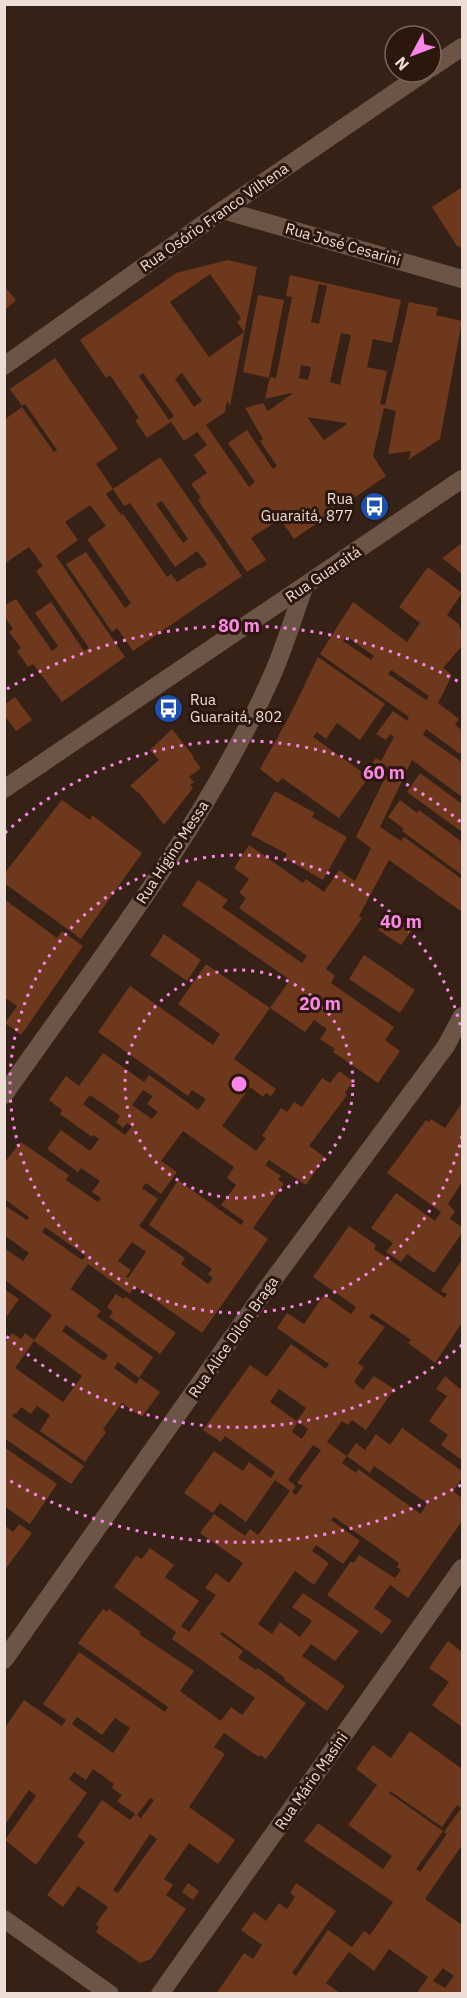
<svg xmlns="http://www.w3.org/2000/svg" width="467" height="1998" font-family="'IBM Plex Sans',sans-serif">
  <rect width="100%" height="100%" fill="#362116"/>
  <!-- building -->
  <g fill="#6d381c" fill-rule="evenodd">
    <path d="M462,187V248L457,246L432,207Z"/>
    <path d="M228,260L257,267L230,406L227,401L225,412L206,425L249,487L255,482L228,443L247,430L273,469L277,466L260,441L263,439L245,408L263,403L268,411L292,394L291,393L265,399L270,377L276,378L292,297L286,296L290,275L401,300L392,343L373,339L367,367L387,371L380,404L385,405L409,302L438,308L436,315L462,321L440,439L408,460L411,451L388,454L396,411L384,408L373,456L386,476L294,539L279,517L272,522L274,523L251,538L266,560L247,572L198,500L201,498L191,484L207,473L194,455L207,445L197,432L184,441L171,422L147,438L135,420L139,418L110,375L106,378L80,340L176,273ZM210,274L241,318L237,322L244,332L209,357L170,302ZM319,284L327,286L319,324L311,322ZM341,333L351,335L340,385L330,382ZM301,365L311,367L308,380L299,378ZM143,373L174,416L169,420L139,376ZM182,373L202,401L194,407L175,379ZM307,417L346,423L347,424L324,440Z"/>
    <path d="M5,287L16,300L5,310Z"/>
    <path d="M258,295L284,300L269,378L243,372Z"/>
    <path d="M55,358L118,449L96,464L113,489L160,457L242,576L133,651L117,628L112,632L66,564L86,552L125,608L131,603L87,539L106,526L90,505L65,522L78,540L56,556L125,657L62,702L33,664L28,667L17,651L21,648L9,632L13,629L4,616V606L16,599L52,651L58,646L35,613L51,602L84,651L89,648L36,571L43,566L29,547L4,564V420L22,407L54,452L57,450L25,404L22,406L10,389ZM113,489L124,506L130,503L175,567L197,551L207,564L201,569L200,567L177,582L171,574L167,577L123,514L121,515L106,494ZM162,501L188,539L183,543L156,504Z"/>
    <path d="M462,543V574L442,558Z"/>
    <path d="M428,567L462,593L447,615L460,625L459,627L462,630V646L443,668L452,675L438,703L459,719L455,725L462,730V750L460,754L426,729L423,735L462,762V797L412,760L380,827L401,841L404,837L462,879V912L389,860L359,916L362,918L326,969L335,976L331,983L394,1027L385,1040L400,1051L378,1083L333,1052L335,1049L320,1039L327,1029L314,1020L305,1032L270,1008L290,980L182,905L198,880L228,900L222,907L302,963L307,956L239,908L246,898L239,893L249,879L234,868L249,845L303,883L306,879L324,892L339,870L355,881L371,848L356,837L384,780L368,769L376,758L381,761L394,737L390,734L386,740L376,734L393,711L407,721L409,717L320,654L353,602L407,642L420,623L399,607ZM346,636L374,656L371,660L343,641ZM391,670L429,696L426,700L388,674Z"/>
    <path d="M318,657L385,704L360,740L337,723L326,739L317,732L313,737L369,777L339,818L282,778L278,783L260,769L291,713Z"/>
    <path d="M15,697L32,720L16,731L4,715V705Z"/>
    <path d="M172,729L194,757L193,758L201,768L189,777L194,782L190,785L193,788L164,825L140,794L130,786L159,760L150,750Z"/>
    <path d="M420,773L462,804V832L407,792Z"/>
    <path d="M275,791L315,813L312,817L347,837L323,880L285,858L287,854L251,835Z"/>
    <path d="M62,800L90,820L92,815L142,853L81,939L4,883V874Z"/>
    <path d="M400,800L417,813L419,810L462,842V875L402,831L404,829L388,817Z"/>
    <path d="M4,899L57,938L62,931L83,946L21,1035L5,1023L17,1006L4,997Z"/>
    <path d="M389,914L412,930L401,945L378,930Z"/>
    <path d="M164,934L201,960L187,981L150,955Z"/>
    <path d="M364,955L415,990L400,1013L349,979Z"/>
    <path d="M206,964L270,1008L234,1059L276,1089L271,1096L266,1093L263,1097L250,1087L222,1126L256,1151L266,1138L262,1136L281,1108L287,1112L294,1102L302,1107L322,1078L330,1083L339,1071L353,1081L345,1093L347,1095L309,1146L325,1157L306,1185L269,1160L265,1165L281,1176L278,1179L284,1184L253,1228L268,1239L202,1333L135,1286L130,1294L88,1264L73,1285L71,1289L101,1311L96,1316L153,1357L139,1378L118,1362L114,1368L136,1384L140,1378L160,1392L142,1417L122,1403L103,1429L106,1432L85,1462L40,1431L50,1415L37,1406L31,1414L21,1407L16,1414L14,1413L12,1416L84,1466L71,1484L4,1438V1344L12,1333L21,1339L25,1333L34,1340L52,1315L6,1281L4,1284V1248L23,1261L29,1253L4,1235V1205L27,1220L29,1217L6,1200L4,1203V1163L21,1142L69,1175L66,1180L98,1202L101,1198L92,1192L100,1181L81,1168L78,1172L47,1149L61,1130L90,1151L99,1139L93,1135L92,1137L60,1114L62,1110L49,1100L66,1076L79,1086L103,1053L144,1082L149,1075L198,1110L206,1099L192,1090L188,1096L98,1032L130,986L213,1045L220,1034L178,1004ZM143,1090L153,1096L147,1104L158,1112L152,1119L132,1105ZM90,1095L120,1116L116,1122L123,1128L127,1123L132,1126L125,1135L83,1104ZM183,1131L234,1167L227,1178L236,1185L221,1205L244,1221L241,1225L178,1180L149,1225L212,1269L208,1274L213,1278L208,1284L181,1264L185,1258L139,1226L158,1199L142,1188L146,1183L161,1194L177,1172L161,1161ZM45,1227L86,1256L82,1260L42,1232ZM132,1242L146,1252L128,1278L126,1277L131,1270L118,1261ZM66,1325L108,1355L104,1361L62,1331ZM34,1341L82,1376L63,1402L15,1368Z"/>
    <path d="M462,1103V1182L448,1204L455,1211L450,1219L462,1227V1233L434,1273L407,1254L401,1262L386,1252L393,1243L371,1228L396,1193L435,1221L441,1212L387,1173L426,1120L429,1122L431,1119L445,1128Z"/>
    <path d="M349,1226L376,1245L374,1249L445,1298L447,1294L441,1291L462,1260V1323L435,1363L408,1343L411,1340L372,1313L369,1317L385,1327L358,1363L364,1367L354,1382L363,1390L374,1376L394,1389L366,1430L352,1420L348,1425L342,1421L327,1442L347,1456L356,1443L365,1450L376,1434L390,1445L402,1428L462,1471V1478L453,1491L462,1498V1521L408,1598L390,1585L374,1608L392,1621L382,1634L327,1595L351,1561L354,1563L359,1555L395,1578L401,1570L397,1567L399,1563L334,1517L331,1520L360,1541L343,1564L316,1545L312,1551L329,1563L314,1585L295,1571L258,1624L272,1634L280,1622L300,1637L312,1621L292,1607L303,1593L359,1631L335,1661L311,1644L302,1656L345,1686L327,1711L284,1680L285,1678L222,1632L220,1634L243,1651L238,1658L256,1670L258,1668L306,1703L266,1759L260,1755L259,1757L224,1733L214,1747L225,1754L189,1807L235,1840L218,1864L189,1843L164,1879L173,1885L166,1895L186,1909L151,1959L140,1963L96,1932L99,1927L96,1924L108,1907L78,1886L63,1907L47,1895L85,1842L77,1836L102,1800L130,1820L135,1814L117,1801L122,1795L112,1788L114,1784L93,1769L86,1780L74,1772L69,1779L87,1793L36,1865L5,1840L36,1796L29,1790L6,1823L4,1822V1729L24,1700L62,1726L66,1720L43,1704L79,1652L165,1712L168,1707L78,1643L103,1609L107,1612L109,1609L141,1632L139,1634L194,1671L180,1691L221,1721L231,1707L242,1715L255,1698L172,1639L176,1632L114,1587L136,1556L142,1559L150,1548L174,1565L165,1577L199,1601L181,1626L189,1632L216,1595L205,1588L216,1573L229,1583L243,1563L200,1533L214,1514L245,1536L250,1529L258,1535L290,1491L275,1480L246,1522L220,1503L213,1513L184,1493L214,1451L243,1471L249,1462L271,1478L275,1472L225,1436L221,1442L203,1430L250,1365L267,1377L291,1344L326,1369L329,1364L277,1328L287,1313L304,1324L324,1295L351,1314L356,1307L313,1277ZM279,1389L306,1408L297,1421L308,1429L302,1439L292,1432L298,1422L270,1402ZM313,1445L321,1450L297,1483L303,1486L296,1495L292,1492L296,1486L288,1480ZM347,1456L370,1473L374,1466L427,1503L421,1514L358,1469L356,1473L342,1463ZM77,1717L102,1735L115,1718L130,1728L113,1753L72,1724ZM150,1798L154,1800L141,1818L137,1815ZM150,1834L157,1839L118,1893L113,1890Z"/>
    <path d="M4,1289L19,1299L7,1316L4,1314Z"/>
    <path d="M116,1294L124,1299L126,1297L176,1333L160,1354L109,1317L113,1312L107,1307Z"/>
    <path d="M445,1376L460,1389L462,1386V1460L441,1445L448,1435L429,1421L447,1396L436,1389Z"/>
    <path d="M4,1447L57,1484L30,1524L4,1506Z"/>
    <path d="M19,1524L32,1533L4,1571V1525L13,1532Z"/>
    <path d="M448,1641L462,1652V1727L432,1705L449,1682L429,1668Z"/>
    <path d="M410,1731L462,1769V1845L425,1899L462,1925V1994H416L428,1977L389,1949L374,1971L349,1952L326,1983L341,1994H216L244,1953L253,1959L262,1945L241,1930L254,1912L266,1921L279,1903L287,1909L295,1897L290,1893L296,1883L336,1911L292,1973L296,1976L328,1930L352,1947L364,1931L370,1935L393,1902L304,1841L318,1823L383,1869L392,1856L348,1825L377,1785L356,1769L373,1745L391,1758ZM390,1791L442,1827L457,1805L461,1808L444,1832L447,1834L420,1872L416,1869L443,1831L389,1793ZM443,1968L454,1976L445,1988L433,1981Z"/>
    <path d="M188,1883L199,1891L193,1900L182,1892Z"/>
  </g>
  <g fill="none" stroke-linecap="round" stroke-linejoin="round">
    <!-- minor -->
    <g stroke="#6c5547" stroke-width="18">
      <path d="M431,68L462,47"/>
      <path d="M223,210L462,279"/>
      <path d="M4,366L223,210L425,72"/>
      <path d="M4,789L462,479"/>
      <path d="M4,1095C97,962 205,826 271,678C284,649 293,618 304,588"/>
      <path d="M4,1660L265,1291L446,1046L462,1016"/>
      <path d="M4,1919L110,1994"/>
      <path d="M160,1994L462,1568"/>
    </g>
  </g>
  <!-- distance rings -->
  <g fill="none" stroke="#fa87e7" stroke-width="3" stroke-dasharray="3 6">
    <circle cx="239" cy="1084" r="114"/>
    <path d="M462 1136A229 229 0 1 1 462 1032"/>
    <path d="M462 1345A343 343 0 0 1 5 1335M5 833A343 343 0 0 1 462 823"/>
    <path d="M461 1485A458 458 0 0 1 7 1479M7 689A458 458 0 0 1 461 683"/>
  </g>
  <!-- icons -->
  <defs>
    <symbol id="bus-disc" viewBox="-11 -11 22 22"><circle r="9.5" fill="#1a4fb4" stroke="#2c170d"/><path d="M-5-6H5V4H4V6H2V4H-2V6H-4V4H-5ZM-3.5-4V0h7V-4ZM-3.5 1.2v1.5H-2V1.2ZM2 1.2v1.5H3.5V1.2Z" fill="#fff"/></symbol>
  </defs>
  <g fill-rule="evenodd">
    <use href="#bus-disc" x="358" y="490" width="33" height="33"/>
    <use href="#bus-disc" x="152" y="692" width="33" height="33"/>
  </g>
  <g text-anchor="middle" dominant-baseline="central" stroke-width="6" stroke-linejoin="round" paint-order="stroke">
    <!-- street labels -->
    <g font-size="15" fill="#ecddd6" stroke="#2c170d">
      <text transform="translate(214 217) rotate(-35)">Rua Osório Franco Vilhena</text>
      <text transform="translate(343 244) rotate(16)">Rua José Cesarini</text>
      <text transform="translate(323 574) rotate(-34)">Rua Guaraitá</text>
      <text transform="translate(172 852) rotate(-57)">Rua Higino Messa</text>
      <text transform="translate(233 1337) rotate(-55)">Rua Alice Dilon Braga</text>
      <text transform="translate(311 1781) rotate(-55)">Rua Mário Masini</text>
    </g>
    <!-- poi labels -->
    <g font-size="15" fill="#ecddd6" stroke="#2c170d" text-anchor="end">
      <text x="353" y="498">Rua<tspan x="353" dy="17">Guaraitá, 877</tspan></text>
      <text x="190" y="699" text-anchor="start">Rua<tspan x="190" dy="17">Guaraitá, 802</tspan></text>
    </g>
  </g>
  <circle cx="239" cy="1084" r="9" fill="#fa87e7" stroke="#2c170d" stroke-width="3"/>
  <g font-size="18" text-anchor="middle" font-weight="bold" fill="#fa87e7" stroke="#2c170d" stroke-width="6" stroke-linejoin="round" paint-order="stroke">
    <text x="239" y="632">80 m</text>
    <text x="384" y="779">60 m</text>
    <text x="401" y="928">40 m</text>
    <text x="320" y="1010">20 m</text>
  </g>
  <!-- border -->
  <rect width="467" height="1998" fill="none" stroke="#ecddd6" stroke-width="12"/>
  <!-- north arrow -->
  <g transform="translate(413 54) rotate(229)"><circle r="28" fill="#2c170d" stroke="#79665d" stroke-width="1.5"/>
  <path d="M0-4.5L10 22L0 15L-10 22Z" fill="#fa87e7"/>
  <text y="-9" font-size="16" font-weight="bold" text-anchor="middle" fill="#ecddd6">N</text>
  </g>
</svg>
